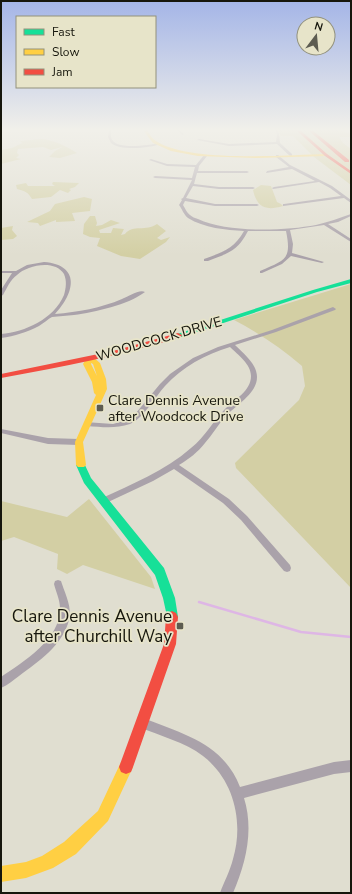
<svg xmlns="http://www.w3.org/2000/svg" width="352" height="894" font-family="'Nunito Sans',sans-serif">
  <rect width="100%" height="100%" fill="#e0ded0"/>
  <!-- green -->
  <g fill="#d3cfa4">
    <path d="M277,130H339L351,134V137H339L343,143L351,149V185L314,157L293,136H281Z"/>
    <path d="M41,139C54,140 66,146 77,153L60,158L49,157L55,151L62,147L51,150L43,147L18,149L17,153L19,155L16,158L21,159L1,164V150L12,148L22,143L20,141Z"/>
    <path d="M53,182L79,183L75,187L69,189L71,190L68,193L60,190L51,197L32,199C28,192 25,191 17,189L16,185L26,183L28,186H55L52,184Z"/>
    <path d="M261,185L271,186L277,202L281,204L283,206C266,211 257,208 253,190Z"/>
    <path d="M84,197L92,199L90,211L72,213L75,221L56,222V220L40,226L38,223L27,222L50,211L55,204Z"/>
    <path d="M90,216H95L97,223L96,226L102,225L111,220L120,223L99,230L100,233H111L113,228L124,229L121,235L125,234C133,224 146,232 157,224L166,231L157,238L161,240L170,237L166,242L140,259L121,256L97,246L100,238L90,237L83,234L84,224Z"/>
    <path d="M13,226L12,230L17,236L13,239L1,240V228Z"/>
    <path d="M351,284V588L236,468L235,463L299,400L305,386L302,366C281,348 259,333 234,320Z"/>
    <path d="M89,499L151,577L155,589L83,565L67,574L57,569L58,554L14,537L1,541V501L67,517Z"/>
  </g>
  <g fill="none" stroke-linecap="round" stroke-linejoin="round">
    <!-- stream -->
    <path stroke="#deb6e5" stroke-width="2.5" d="M199,602L301,632L351,637"/>
    <!-- street -->
    <g fill="#aaa2aa" fill-rule="evenodd">
      <path d="M109,130H111C111,132 111,134 111,137C113,151 149,145 159,143L161,144C150,148 120,151 111,143C110,141 109,139 108,137Z"/>
      <path d="M177,130H179L184,134L182,135Z"/>
      <path d="M275,130H277L279,134L280,143L292,154V156H290L277,144L229,146L197,140L199,139L229,144L276,142L277,134Z"/>
      <path d="M204,155L207,156L199,166L198,171H247L249,172L247,173H197L194,184L219,187H253L255,188L253,189H219L193,186L186,198L215,204H257L259,205L257,206H215L185,201L183,205C185,208 187,213 190,215C192,217 195,218 198,219C228,233 284,231 316,225C329,222 339,218 351,214V216L338,222L328,224L351,239V242L324,225L290,230L293,244L292,253L324,262L322,263L291,256L282,264L262,273H260V271C285,260 292,260 286,231H248C237,252 228,253 208,261H204V259C223,252 234,249 244,231C226,230 204,228 188,218C184,215 182,209 179,205L182,200L181,199L183,198L192,180L155,178L153,177L155,176L192,178L195,167L167,166L149,160L151,159L167,164L196,165Z"/>
      <path d="M276,155H278L290,165L332,186L351,200V203L344,198L283,206V204H284L341,196L330,188L319,182L273,189L272,188L274,187L315,181L292,169L266,173L267,171L289,167L276,157Z"/>
      <path d="M44,262C81,265 75,293 55,314C78,312 101,308 122,299C128,297 139,289 145,292C128,305 95,312 74,315C67,316 59,316 52,317C48,319 44,323 39,326C27,332 15,336 1,338V334C25,332 54,319 64,295C66,288 67,281 64,274C55,259 27,265 17,275C10,280 7,288 3,295L1,296V290L12,273H1V271H16L27,265Z"/>
      <path d="M333,307L336,309L335,310L276,332L235,345C244,354 257,364 257,377C257,394 236,405 225,417C218,425 212,435 205,443C198,452 189,459 179,465L229,499L247,516L290,565L291,568L290,571L287,572L284,571L241,520L223,503L174,469L153,481L106,503L103,504L100,503L99,501L100,499C132,484 165,471 191,448C205,437 213,421 225,409C235,399 251,391 251,376C251,364 238,355 230,347C206,354 182,367 165,386C155,397 143,419 130,424C115,429 102,427 87,426H85L84,424L85,422L113,424L127,420L136,413L160,384L170,374L193,358L218,347L272,330Z"/>
      <path d="M1,429L48,438L79,439L82,442L79,445L48,444L1,433Z"/>
      <path d="M58,580L61,581L62,584C66,596 72,607 69,620C63,645 38,662 19,676C13,680 8,685 1,688V677C23,662 61,639 60,608C60,600 56,592 54,584L55,581Z"/>
      <path d="M143,718C183,734 223,743 240,787L334,762L351,760V772L334,774L244,798C254,830 246,863 233,893H220C224,882 230,871 233,859C244,822 234,780 203,756C185,742 160,736 139,727L138,723L139,719Z"/>
    </g>
    <!-- fast -->
    <g fill="#16e098" fill-rule="evenodd">
      <path d="M351,279V283L317,292L181,337H178L174,335L313,290Z"/>
      <path d="M81,461L84,463L91,478L164,568L175,598L178,617L176,621L172,623L168,621L163,598L155,575L84,483L76,465L78,463Z"/>
    </g>
    <!-- slow -->
    <g fill="#ffcf43" fill-rule="evenodd">
      <path d="M143,130H147C149,133 152,139 156,141C189,163 286,155 326,154L328,155L326,156L257,158L198,156L171,151L153,143Z"/>
      <path d="M87,357H93L100,363L106,379L107,389L83,442L86,465L84,467H78L76,465L75,442L96,395L94,393L92,382L83,364ZM91,363L93,364L97,376L91,364Z"/>
      <path d="M126,760L131,762L133,767L108,821L76,854L53,868L26,878L1,882V866L26,862L42,856L64,842L98,811L121,762Z"/>
    </g>
    <!-- jam -->
    <g fill="#f24e42" fill-rule="evenodd">
      <path d="M296,130H300L327,154L351,171V174L325,156Z"/>
      <path d="M308,130H312L349,160V162H345Z"/>
      <path d="M178,333L182,335L181,337C122,355 62,367 1,378V374L113,351Z"/>
      <path d="M172,611L176,613L178,617L176,644L133,767L131,772L126,774L121,772L119,767L164,644L166,617L168,613Z"/>
    </g>
  </g>
  <!-- sky -->
  <linearGradient id="sky" x2="0" y2="1"><stop stop-color="#a4b5e7"/><stop offset="0.51" stop-color="#f1f0ea"/><stop offset="1" stop-color="#f1f0ea" stop-opacity="0"/></linearGradient>
  <rect width="352" height="255" fill="url(#sky)"/>
  <!-- markers -->
  <g fill="#5d5c51" stroke="#e7e4c9" stroke-width="1.5">
    <rect x="96" y="404" width="8" height="8" rx="2"/>
    <rect x="176" y="622" width="8" height="8" rx="2"/>
  </g>
  <g text-anchor="middle" dominant-baseline="central" stroke-width="3.5" stroke-linejoin="round" paint-order="stroke">
    <!-- street labels -->
    <g font-size="14" fill="#16160c" stroke="#e7e4c9">
      <text transform="translate(159 339) rotate(-16)">WOODCOCK DRIVE</text>
    </g>
    <!-- poi labels -->
    <g font-size="14" fill="#16160c" stroke="#e7e4c9" text-anchor="start">
      <text x="108" y="400">Clare Dennis Avenue<tspan x="108" dy="16">after Woodcock Drive</tspan></text>
    </g>
    <!-- near-poi labels -->
    <g font-size="17" fill="#16160c" stroke="#e7e4c9" text-anchor="end">
      <text x="172" y="616">Clare Dennis Avenue<tspan x="172" dy="20">after Churchill Way</tspan></text>
    </g>
  </g>
  <!-- border -->
  <rect width="352" height="894" fill="none" stroke="#16160c" stroke-width="4"/>
  <!-- legend -->
  <rect x="16" y="16" width="140" height="72" fill="#e7e4c9" stroke="#93927d"/>
  <rect x="24" y="29" width="20" height="6" fill="#16e098" stroke="#93927d"/>
  <text x="52" y="36" font-size="12" fill="#16160c">Fast</text>
  <rect x="24" y="49" width="20" height="6" fill="#ffcf43" stroke="#93927d"/>
  <text x="52" y="56" font-size="12" fill="#16160c">Slow</text>
  <rect x="24" y="69" width="20" height="6" fill="#f24e42" stroke="#93927d"/>
  <text x="52" y="76" font-size="12" fill="#16160c">Jam</text>
  <!-- north arrow -->
  <g transform="translate(316 36) rotate(16)"><circle r="19" fill="#e7e4c9" stroke="#93927d"/>
  <path d="M0-3L7 15L0 10L-7 15Z" fill="#5d5c51"/>
  <text y="-6" font-size="11" font-weight="bold" text-anchor="middle" fill="#16160c">N</text>
  </g>
</svg>
